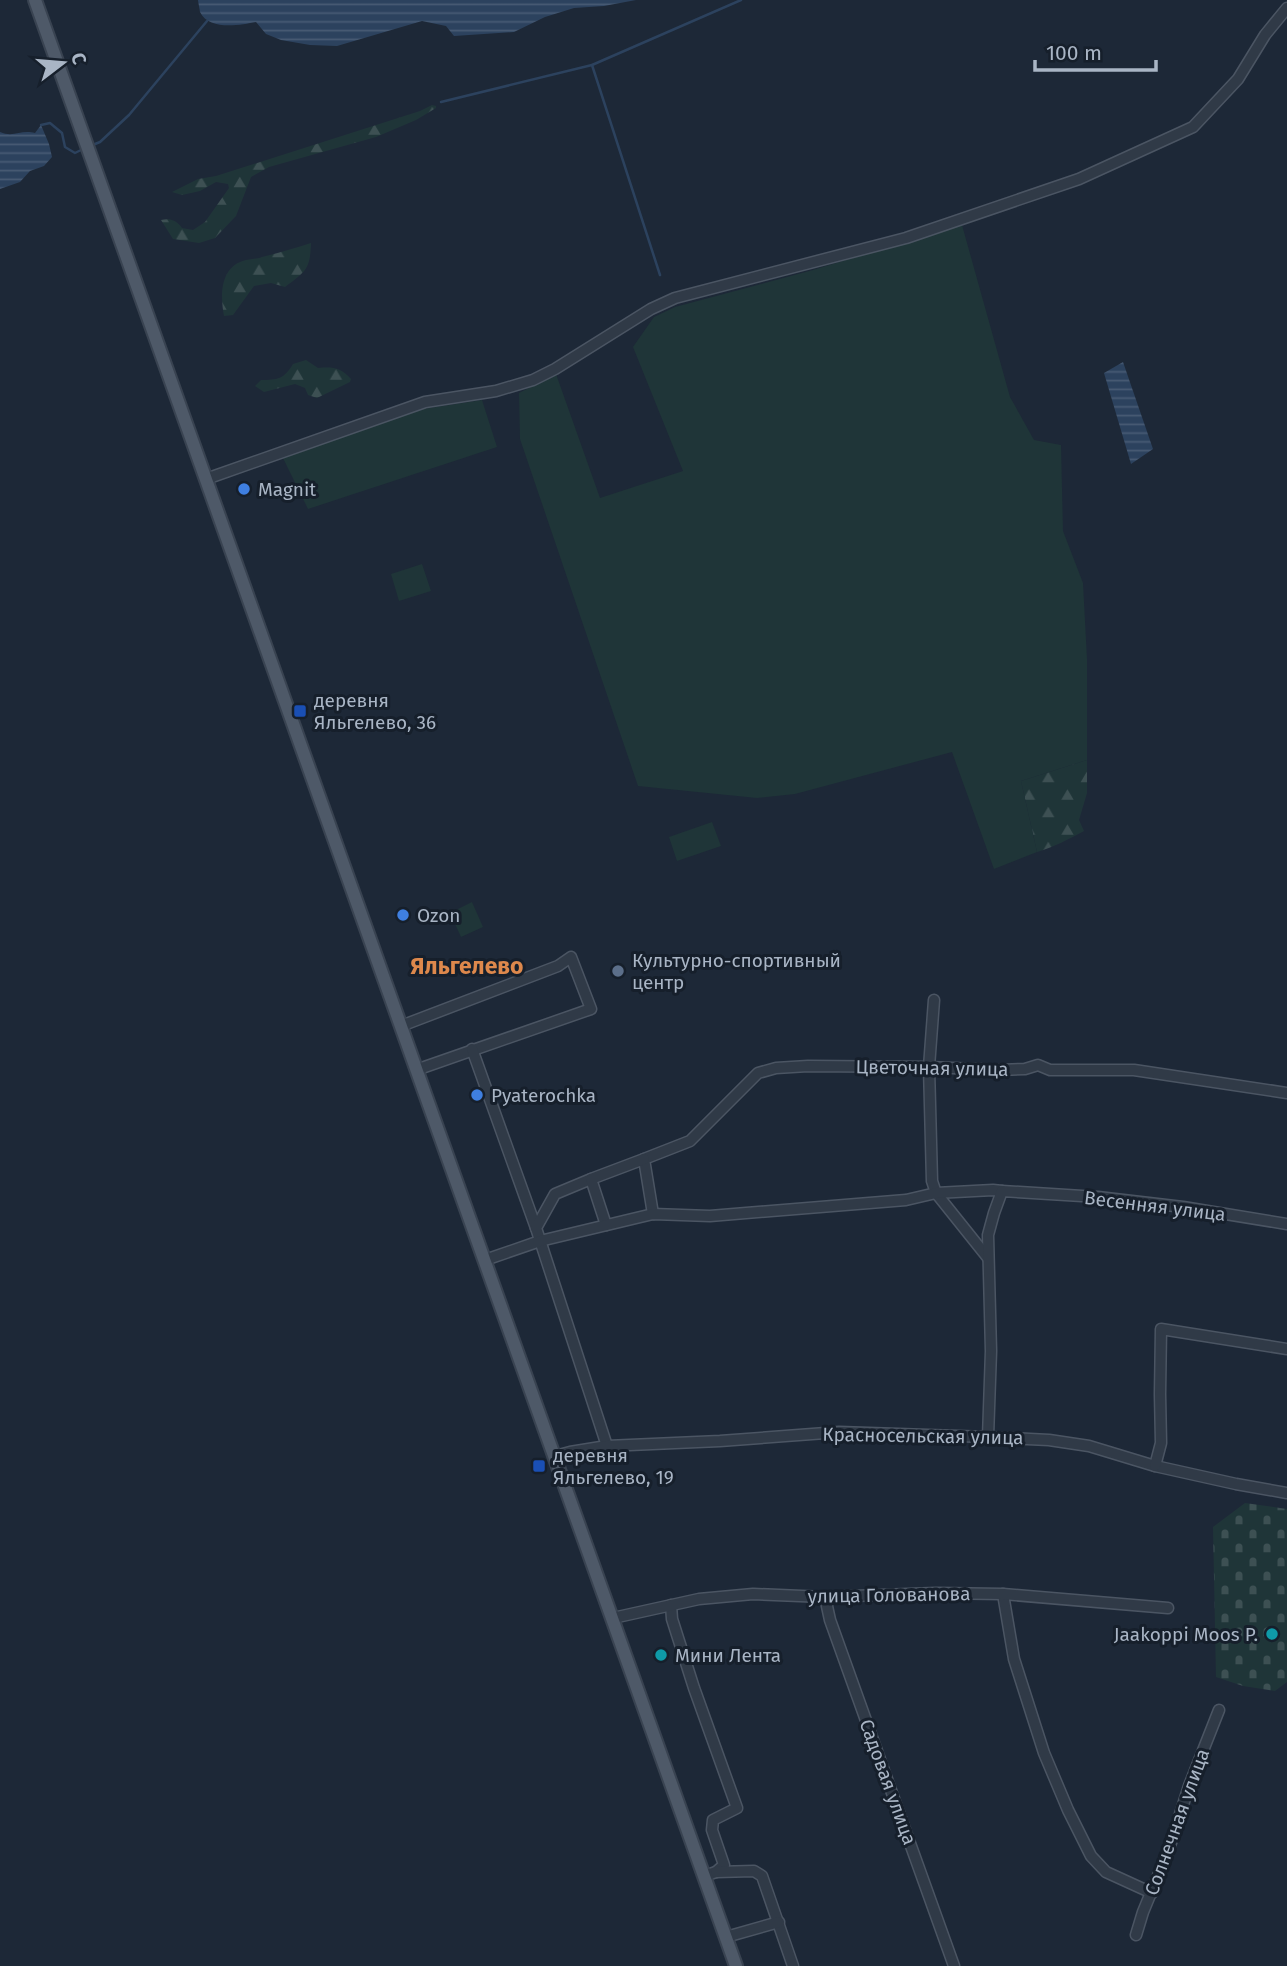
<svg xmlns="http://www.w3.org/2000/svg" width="1287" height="1966" font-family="'Fira Sans',sans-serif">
  <defs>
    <pattern id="forest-firs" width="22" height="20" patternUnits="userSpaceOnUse" patternTransform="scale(1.75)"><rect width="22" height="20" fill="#1f3538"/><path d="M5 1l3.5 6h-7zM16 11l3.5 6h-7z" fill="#3d5053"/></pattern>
    <pattern id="cemetery-stones" width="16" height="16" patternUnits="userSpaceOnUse" patternTransform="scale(1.75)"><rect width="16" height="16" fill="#1f3538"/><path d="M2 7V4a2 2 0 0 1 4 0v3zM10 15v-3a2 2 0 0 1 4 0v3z" fill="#3d5053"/></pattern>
    <pattern id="water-rules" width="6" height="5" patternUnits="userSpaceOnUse" patternTransform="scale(1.75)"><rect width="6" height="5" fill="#2c425e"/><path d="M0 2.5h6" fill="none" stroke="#485b74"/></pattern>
  </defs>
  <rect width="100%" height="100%" fill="#1d2837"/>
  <!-- forest -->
  <g fill="url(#forest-firs)">
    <path d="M432,105L436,106V108L416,120L376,137L269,167L251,177L236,216L215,238L199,243L173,239L161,220C170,218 176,220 182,228L193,230L205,222L229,188L228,184L216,182L200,191L182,195L172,192L198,179L216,176L420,111Z"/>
    <path d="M311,243C310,270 306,271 285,287L271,283L254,286L233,315L224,316C220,295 220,266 246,260C251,259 257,259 262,257C279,253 295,248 311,243Z"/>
    <path d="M306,360L318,368C333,367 340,367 351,379L350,382L317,398L308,395L305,388L295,384L264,392L255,386L261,380C278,380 284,379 293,364Z"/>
    <path d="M1087,760V793L1079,820L1084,831C1069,839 1054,847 1037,852L1021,781Z"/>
  </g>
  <!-- cemetery -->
  <path fill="url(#cemetery-stones)" d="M1245,1503L1287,1509V1682L1275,1691L1243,1686L1216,1677L1213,1527Z"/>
  <!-- green -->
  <g fill="#1f3538">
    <path d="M962,225L1010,397L1034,440L1061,445L1063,531L1083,583L1087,659V760L1021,781L1037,852L994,869L952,752L795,794L757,798L638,786L520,439L519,393L556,374L600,498L683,471L633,347L654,317L675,307L813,270Z"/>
    <path d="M482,400L497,447L308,509L282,456L423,409Z"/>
    <path d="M422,564L431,591L399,601L391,574Z"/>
    <path d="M712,822L721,846L677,861L669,837Z"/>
    <path d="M472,902L483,927L461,937L450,913Z"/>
  </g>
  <!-- water -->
  <g fill="url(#water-rules)">
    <path d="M198,0H636L604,6L574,8L545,17L514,32L454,36L446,26L422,21L337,46L310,45L281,40L266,34L256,22C240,25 209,31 200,12C200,11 198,1 198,0Z"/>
    <path d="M41,125L49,144L52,157L44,166L30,171L20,182L0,189V132C14,138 21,129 35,133Z"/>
    <path d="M1123,362L1153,449L1131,464L1104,373Z"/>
  </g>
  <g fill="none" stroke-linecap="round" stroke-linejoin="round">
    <!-- stream -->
    <g stroke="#2c425e" stroke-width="2.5">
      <path d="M592,65L660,275"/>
      <path d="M441,102L592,65L741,0"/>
      <path d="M41,125L50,123L62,133L65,147L75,153L81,150"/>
      <path d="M95,144L100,142L129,115L207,21"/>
    </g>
    <defs>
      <g id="minor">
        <path d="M206,479L425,402L496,391L533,380L555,369L651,309L675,298L906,238L1079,179L1193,127L1238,79L1265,35L1287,8"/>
        <path d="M934,1000L929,1067L932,1181L936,1193L988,1258"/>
        <path d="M401,1026L558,966L571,957L591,1009L416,1070"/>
        <path d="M472,1049L536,1228"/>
        <path d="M591,1179L555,1194L536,1228L607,1446"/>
        <path d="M653,1214L644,1159L690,1141L758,1073L776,1068L808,1066L929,1067L1000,1070L1025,1069L1038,1065L1050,1070H1134L1287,1093"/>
        <path d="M606,1225L591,1179L644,1159"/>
        <path d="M485,1260L540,1241L653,1214L710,1216L906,1200L936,1193L993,1190L1002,1191"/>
        <path d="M988,1437L991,1351L988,1235L994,1213L1002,1191L1098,1197L1183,1207L1287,1224"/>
        <path d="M555,1456L570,1452L607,1446L720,1441L839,1432L988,1437L1049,1440L1089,1446L1155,1466L1236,1484L1287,1493"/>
        <path d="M1155,1466L1161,1443L1160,1394L1161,1329L1287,1349"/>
        <path d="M1003,1594L1014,1659L1044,1753L1068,1810L1091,1856L1106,1872L1152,1893"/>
        <path d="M825,1597L830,1620L954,1966"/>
        <path d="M671,1605L672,1619L694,1688L737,1808L713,1820L712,1830L724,1865L716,1872L704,1876"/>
        <path d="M613,1618L699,1599L753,1594L825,1597L936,1593L1003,1594L1168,1608"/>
        <path d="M716,1872L754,1871L762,1876L793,1966"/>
        <path d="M1136,1935L1143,1912L1169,1849L1189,1786L1219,1710"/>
        <path d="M726,1937L779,1922"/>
      </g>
      <path id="major" d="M35,0L736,1966"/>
    </defs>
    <!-- minor casing -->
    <use href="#minor" stroke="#4b5563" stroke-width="13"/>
    <!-- major casing -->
    <use href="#major" stroke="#394351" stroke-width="16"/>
    <!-- minor -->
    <use href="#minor" stroke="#303a47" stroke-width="10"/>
    <!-- major -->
    <use href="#major" stroke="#4e5968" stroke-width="12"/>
  </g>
  <!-- markers -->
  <g fill="#3f7fe0" stroke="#161f2b" stroke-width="2.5">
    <circle cx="244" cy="489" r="7"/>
    <circle cx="403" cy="915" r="7"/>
    <circle cx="477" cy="1095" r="7"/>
  </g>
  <g fill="#1a4fb4" stroke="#161f2b" stroke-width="2.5">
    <rect x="293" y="704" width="14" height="14" rx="3.5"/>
    <rect x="532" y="1459" width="14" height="14" rx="3.5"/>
  </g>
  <circle fill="#5c6f8a" stroke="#161f2b" stroke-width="2.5" cx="618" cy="971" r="7"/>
  <g fill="#0f9aa8" stroke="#161f2b" stroke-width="2.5">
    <circle cx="1272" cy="1634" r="7"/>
    <circle cx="661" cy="1655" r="7"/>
  </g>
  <g text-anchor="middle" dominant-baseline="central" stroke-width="6" stroke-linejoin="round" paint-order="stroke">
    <!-- poi labels -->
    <g font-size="19" fill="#a9b5c5" stroke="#161f2b" text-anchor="start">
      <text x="258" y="489">Magnit</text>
      <text x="314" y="700">деревня<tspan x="314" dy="22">Яльгелево, 36</tspan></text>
      <text x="417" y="915">Ozon</text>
      <text x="632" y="960">Культурно-спортивный<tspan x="632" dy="22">центр</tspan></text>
      <text x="491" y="1095">Pyaterochka</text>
      <text x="553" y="1455">деревня<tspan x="553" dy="22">Яльгелево, 19</tspan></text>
      <text x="1258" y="1634" text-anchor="end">Jaakoppi Moos P.</text>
      <text x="675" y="1655">Мини Лента</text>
    </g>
    <!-- street labels -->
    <g font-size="19" fill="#a9b5c5" stroke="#161f2b">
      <text transform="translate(932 1068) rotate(1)">Цветочная улица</text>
      <text transform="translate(1155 1206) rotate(7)">Весенняя улица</text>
      <text transform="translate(923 1436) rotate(1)">Красносельская улица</text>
      <text transform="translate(889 1595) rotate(-1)">улица Голованова</text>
      <text transform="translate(888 1782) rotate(70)">Садовая улица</text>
      <text transform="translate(1177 1822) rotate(-70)">Солнечная улица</text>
    </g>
    <!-- quarter labels -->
    <g font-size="23" font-weight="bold" fill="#dd884c" stroke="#161f2b">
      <text x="467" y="966">Яльгелево</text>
    </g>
  </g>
  <!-- north arrow -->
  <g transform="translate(63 63) rotate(74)" stroke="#161f2b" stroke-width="5" paint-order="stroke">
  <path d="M0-5L12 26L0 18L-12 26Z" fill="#a9b5c5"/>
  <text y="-10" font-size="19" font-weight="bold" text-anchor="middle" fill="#a9b5c5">С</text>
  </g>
  <!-- scale -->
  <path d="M1035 60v10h121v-10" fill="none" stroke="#a9b5c5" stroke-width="3.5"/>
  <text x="1046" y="60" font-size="21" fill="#a9b5c5" stroke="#161f2b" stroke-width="5" paint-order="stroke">100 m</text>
</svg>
